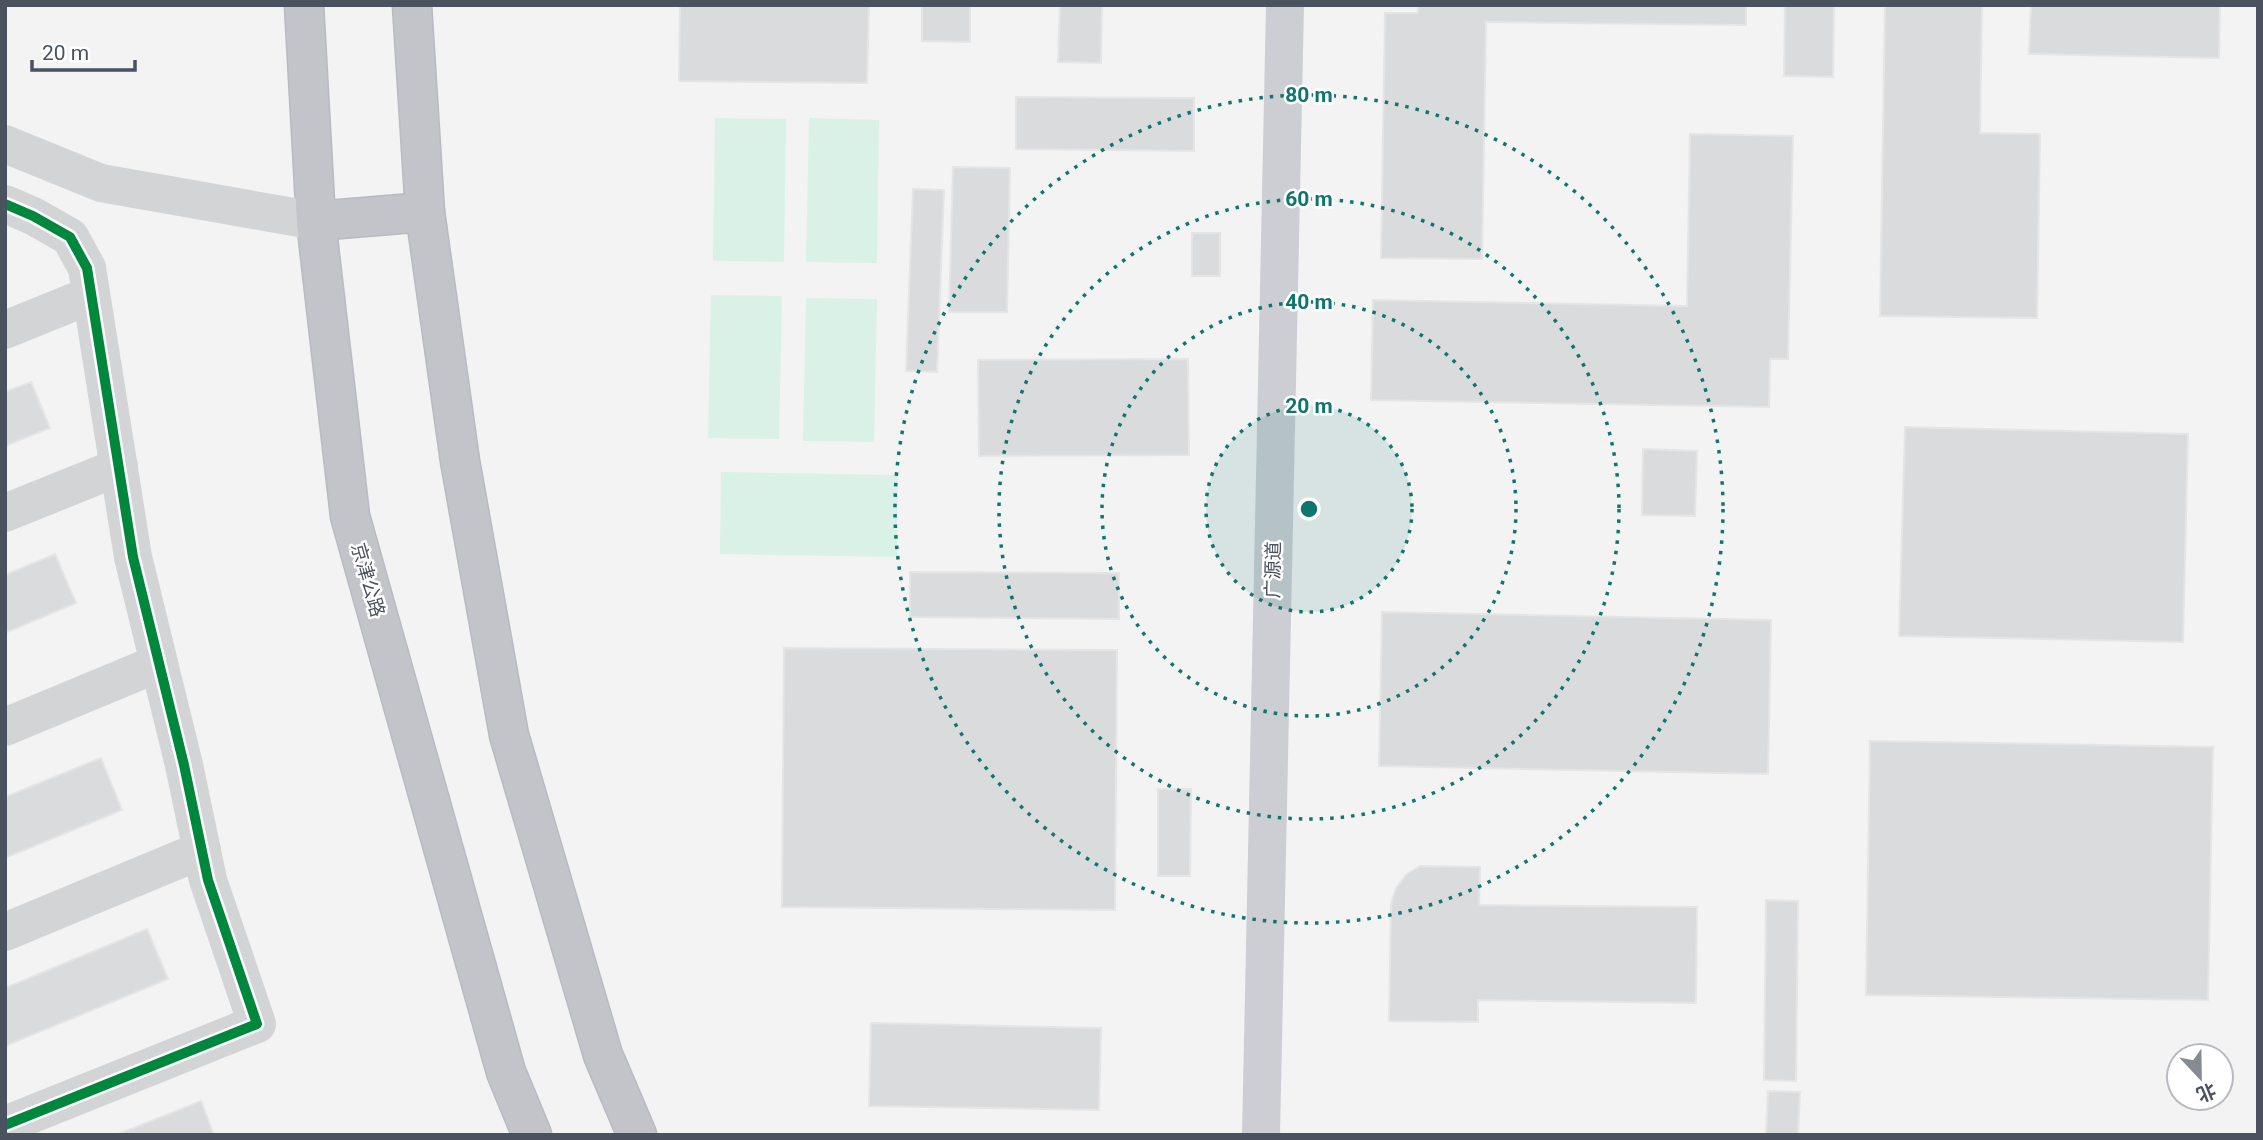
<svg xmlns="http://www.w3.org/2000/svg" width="2263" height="1140" font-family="Roboto,'Noto Sans SC',sans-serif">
  <rect width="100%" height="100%" fill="#f3f3f3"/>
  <!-- green -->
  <g fill="#d9f1e6">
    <path d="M715,118L786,119L784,262L713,261Z"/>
    <path d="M809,118L879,120L877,263L806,262Z"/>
    <path d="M711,295L782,296L779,439L708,438Z"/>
    <path d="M806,298L877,299L874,442L803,441Z"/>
    <path d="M721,472L898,475L897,557L720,554Z"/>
  </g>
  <!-- building -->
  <g fill="#dadbdd" stroke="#e5e5e6" stroke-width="2">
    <path d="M680,5H869L867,83L679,81Z"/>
    <path d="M922,5H970V42L922,41Z"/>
    <path d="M1060,5H1102L1101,63L1058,62Z"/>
    <path d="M1418,5H1746V25L1486,22L1482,259L1381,258L1385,13H1418Z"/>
    <path d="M1785,5H1834L1833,77L1784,76Z"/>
    <path d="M1885,5H1982L1980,133L2040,134L2037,318L1880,316Z"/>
    <path d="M2031,5H2220L2219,58L2029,54Z"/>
    <path d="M1016,97L1194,98V151L1016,149Z"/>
    <path d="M1690,134L1793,136L1788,359H1770L1769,407L1371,400L1373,300L1687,306Z"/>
    <path d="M953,167L1010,168L1007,312H949Z"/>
    <path d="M913,189L944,190L937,372L906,371Z"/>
    <rect x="1192" y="233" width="28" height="43"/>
    <path d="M1188,359L1189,455L979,456L978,360Z"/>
    <path d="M31,382L50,428L5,446V392Z"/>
    <path d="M1905,427L2188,434L2183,642L1899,636Z"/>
    <path d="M1643,449L1697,451L1695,516L1642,515Z"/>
    <path d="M55,554L76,603L5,633V575Z"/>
    <path d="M910,572L1119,573V619L910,617Z"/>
    <path d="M1382,612L1771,620L1768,774L1379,766Z"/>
    <path d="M784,648L1117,650L1115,910L782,907Z"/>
    <path d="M1870,741L2213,747L2208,1000L1866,995Z"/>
    <path d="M101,758L122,810L5,858V797Z"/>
    <path d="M1158,789H1191L1190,876H1158Z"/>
    <path d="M1420,866L1480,867L1479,905L1697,907L1696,1003L1478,1000V1022L1389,1021L1391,904L1396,888L1407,874Z"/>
    <path d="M1766,900L1798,901L1796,1081L1764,1080Z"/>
    <path d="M147,929L168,979L5,1046V988Z"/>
    <path d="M871,1023L1101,1028L1099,1110L869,1106Z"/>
    <path d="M1768,1091L1800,1092L1798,1135H1766Z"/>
    <path d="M201,1101L214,1135H116Z"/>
  </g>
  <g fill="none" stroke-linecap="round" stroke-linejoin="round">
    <defs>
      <g id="highway">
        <path d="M304,5L316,221L350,516L506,1072L532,1135"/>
        <path d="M412,5L425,212L460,461L509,735L603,1055L637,1135"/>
        <path d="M316,221L425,212"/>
      </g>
    </defs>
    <!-- highway casing -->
    <use href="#highway" stroke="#b8bbc2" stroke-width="41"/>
    <!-- minor -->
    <g stroke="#d2d4d6" stroke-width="38">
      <path d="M5,144L101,183L316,221"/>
      <path d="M5,204L33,216L70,237L87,268L133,557L184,765L208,880L257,1024L5,1125"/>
      <path d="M5,330L91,295"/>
      <path d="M5,513L119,467"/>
      <path d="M5,727L159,663"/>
      <path d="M5,932L202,850"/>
    </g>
    <!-- major -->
    <path stroke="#cdced3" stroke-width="38" d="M1261,1135L1285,5"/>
    <!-- highway -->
    <use href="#highway" stroke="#c2c4ca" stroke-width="38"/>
    <defs>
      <path id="cycleway" d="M5,204L33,216L70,237L87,268L133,557L184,765L208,880L257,1024L5,1125"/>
    </defs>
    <!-- cycleway casing -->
    <use href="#cycleway" stroke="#fff" stroke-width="15"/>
    <!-- cycleway -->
    <use href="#cycleway" stroke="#00873e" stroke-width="10"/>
  </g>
  <!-- distance rings -->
  <circle cx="1309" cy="509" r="103" fill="#0f766e" fill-opacity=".12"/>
  <g fill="none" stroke="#0f766e" stroke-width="3.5" stroke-dasharray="3.5 7">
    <circle cx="1309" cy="509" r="103"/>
    <circle cx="1309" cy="509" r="207"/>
    <circle cx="1309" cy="509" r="310"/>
    <circle cx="1309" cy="509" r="414"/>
  </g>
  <g text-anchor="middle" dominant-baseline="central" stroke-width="5" stroke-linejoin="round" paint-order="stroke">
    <!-- street labels -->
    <g font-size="19" fill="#4a5260" stroke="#fff">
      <text transform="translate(1273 570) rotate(-89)">广源道</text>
      <text transform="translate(368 580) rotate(74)">京津公路</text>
    </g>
  </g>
  <circle cx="1309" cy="509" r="10" fill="#0f766e" stroke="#fff" stroke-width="3.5"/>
  <g font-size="21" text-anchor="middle" font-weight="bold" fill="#0f766e" stroke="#fff" stroke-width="5" stroke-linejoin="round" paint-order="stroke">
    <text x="1309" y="102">80 m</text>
    <text x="1309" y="206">60 m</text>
    <text x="1309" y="309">40 m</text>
    <text x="1309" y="413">20 m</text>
  </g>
  <!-- border -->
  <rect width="2263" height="1140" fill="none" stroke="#4a5260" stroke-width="14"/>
  <!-- north arrow -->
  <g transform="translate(2200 1077) rotate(158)"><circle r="33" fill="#ffffff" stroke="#b7babf" stroke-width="2"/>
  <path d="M0-5L12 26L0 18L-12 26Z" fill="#858a93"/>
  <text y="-10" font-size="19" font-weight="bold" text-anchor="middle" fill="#4a5260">北</text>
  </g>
  <!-- scale -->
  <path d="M32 60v10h103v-10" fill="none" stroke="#4a5260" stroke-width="3.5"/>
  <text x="42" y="60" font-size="21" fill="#4a5260" stroke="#ffffff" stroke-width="5" paint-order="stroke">20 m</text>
</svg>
